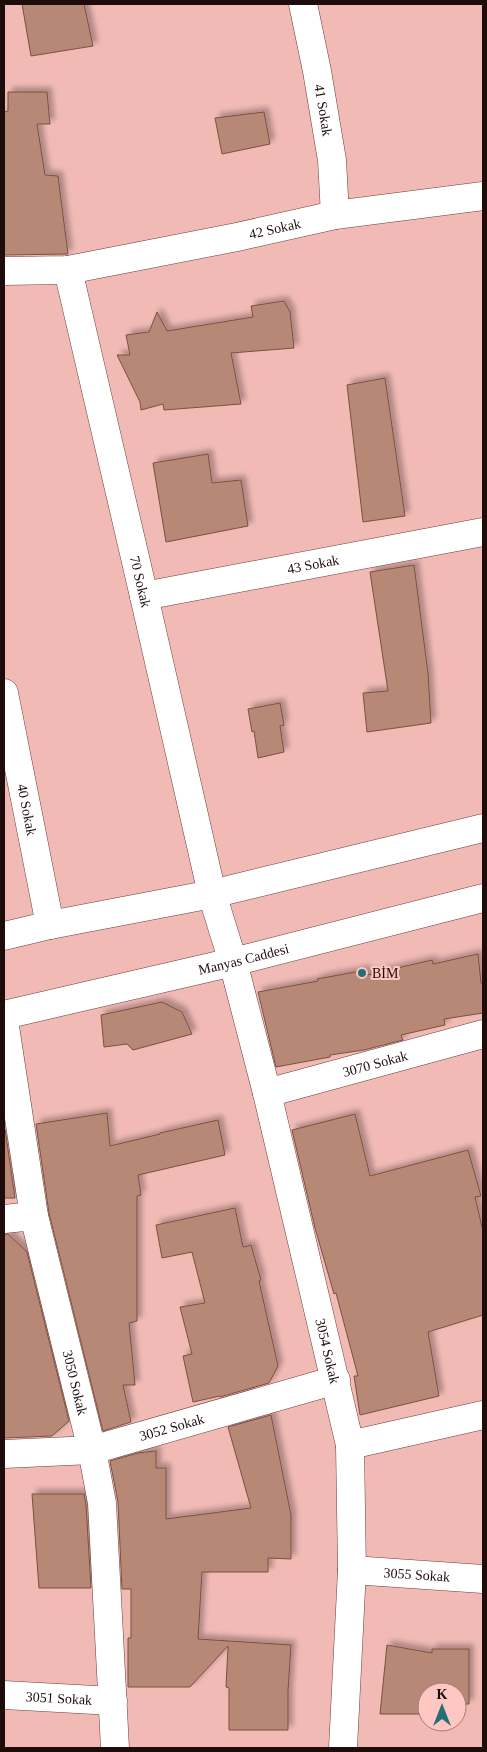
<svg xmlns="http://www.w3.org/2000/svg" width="487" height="1752" font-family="'Times New Roman',serif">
  <defs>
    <filter id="shadow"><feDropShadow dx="4.5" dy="-4.5" stdDeviation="2.5" flood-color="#0004"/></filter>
  </defs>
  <rect width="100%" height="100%" fill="#f1bab5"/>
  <!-- building -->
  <g fill="#b68874" stroke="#7b513f" filter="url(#shadow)">
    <path d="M22,4H84L93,46L31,56Z"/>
    <path d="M8,92H47L50,124H37L45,175L58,176L68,254L4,255V112L8,111Z"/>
    <path d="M264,112L270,144L222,154L215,118Z"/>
    <path d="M284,301L290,312L294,348L231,353L241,404L164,410L163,404L141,410L140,402L117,355H130L126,335L149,332L157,312L167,331L253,317L251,306Z"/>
    <path d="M385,378L405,516L363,522L347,385Z"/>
    <path d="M208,454L212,483L241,480L248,526L166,542L153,463Z"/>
    <path d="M414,565L428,673L431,723L367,732L363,693L388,691L370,572Z"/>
    <path d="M280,703L284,725L280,726L284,752L258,758L254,731L252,732L248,709Z"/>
    <path d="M478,954L481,983L483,984V1013L444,1019L445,1025L401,1035L403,1040L364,1050L330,1055V1057L276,1067L258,992L318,981L317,979L366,970L367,975L432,960L433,964Z"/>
    <path d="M162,1002L182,1012L192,1034L133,1050L127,1044L104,1047L101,1015Z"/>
    <path d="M107,1113L110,1146L160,1134V1133L218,1120L225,1155L138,1175L141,1195L137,1196V1321L129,1323L135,1385H123L131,1422L103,1431L49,1213L36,1124Z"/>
    <path d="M355,1114L370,1176L468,1150L481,1196L475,1197L483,1231V1315L428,1332L439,1396L360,1415L354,1376H358L336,1293L334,1294L315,1228L292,1130Z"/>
    <path d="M4,1129H5L15,1198H4Z"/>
    <path d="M235,1208L243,1247L251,1245L261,1280L259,1281L278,1366L269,1383L220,1397V1396L193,1402L183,1356L192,1354L180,1307L205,1303L192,1252L162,1258L156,1225Z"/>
    <path d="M4,1234H8L27,1252L69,1421L52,1436L4,1438Z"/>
    <path d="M271,1415L291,1515V1559L268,1558V1572H202L198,1639L291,1645L288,1691V1730H229V1688L226,1687L228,1646L190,1687H128V1638H131V1589H122L118,1502L110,1461L138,1453L156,1451V1468H166V1519L251,1508L228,1427Z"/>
    <path d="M32,1494H84L86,1505L91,1588H39Z"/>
    <path d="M387,1645L432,1653V1649H469V1704H457V1692H427V1704H423L422,1714H380Z"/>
  </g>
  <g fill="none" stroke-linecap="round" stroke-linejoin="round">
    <defs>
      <g id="street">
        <path id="s1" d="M303,4L317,71L332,160L335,215"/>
        <path id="s2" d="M68,270L144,596L212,894L233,962L267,1093L350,1445L352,1570L343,1748"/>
        <path id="s3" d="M4,271L68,270L237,237L335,215L483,196"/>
        <path id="s4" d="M144,596L483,532"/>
        <path id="s5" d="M4,693L50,925"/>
        <path id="s6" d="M4,1020L34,1216L92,1450L102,1503L115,1748"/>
        <path id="s7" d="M267,1093L483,1034"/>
        <path d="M4,1219L34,1216"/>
        <path d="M350,1445L483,1415"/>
        <path id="s8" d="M4,1454L92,1450L336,1380"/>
        <path id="s9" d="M352,1570L483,1579"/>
        <path id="s10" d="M4,1695L113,1701"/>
      </g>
      <g id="secondary">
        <path d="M4,936L50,925L212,894L483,828"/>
        <path id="s11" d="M4,1015L233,962L483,898"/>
      </g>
    </defs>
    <!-- street casing -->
    <use href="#street" stroke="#6b3e3b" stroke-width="29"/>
    <!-- secondary casing -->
    <use href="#secondary" stroke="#6b3e3b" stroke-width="29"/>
    <!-- street -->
    <use href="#street" stroke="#fff" stroke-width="28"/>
    <!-- secondary -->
    <use href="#secondary" stroke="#fff" stroke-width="28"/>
  </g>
  <!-- markers -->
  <circle fill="#246f76" stroke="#fec7c2" stroke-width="2" cx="362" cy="973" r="5"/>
  <g text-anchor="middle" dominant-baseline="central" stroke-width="4" stroke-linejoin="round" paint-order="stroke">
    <!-- street labels -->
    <g font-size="14" fill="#1e0c0b" stroke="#fec7c2">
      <text stroke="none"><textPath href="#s1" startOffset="108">41 Sokak</textPath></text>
      <text stroke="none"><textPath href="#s3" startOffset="275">42 Sokak</textPath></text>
      <text stroke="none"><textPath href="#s4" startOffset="172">43 Sokak</textPath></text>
      <text stroke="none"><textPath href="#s2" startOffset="320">70 Sokak</textPath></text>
      <text stroke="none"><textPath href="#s5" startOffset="119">40 Sokak</textPath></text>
      <text stroke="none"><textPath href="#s11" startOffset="246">Manyas Caddesi</textPath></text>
      <text stroke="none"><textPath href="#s7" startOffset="112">3070 Sokak</textPath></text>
      <text stroke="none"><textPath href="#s2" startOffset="1112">3054 Sokak</textPath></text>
      <text stroke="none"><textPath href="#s6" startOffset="370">3050 Sokak</textPath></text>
      <text stroke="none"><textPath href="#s8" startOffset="171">3052 Sokak</textPath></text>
      <text stroke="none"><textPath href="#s9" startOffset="65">3055 Sokak</textPath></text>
      <text stroke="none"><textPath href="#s10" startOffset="55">3051 Sokak</textPath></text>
    </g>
    <!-- poi labels -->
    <g font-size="14" fill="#1e0c0b" stroke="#fec7c2" text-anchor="start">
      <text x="372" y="973">BİM</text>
    </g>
  </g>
  <!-- border -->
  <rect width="487" height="1752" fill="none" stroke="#1e0c0b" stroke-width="10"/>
  <!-- north arrow -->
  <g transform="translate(442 1707)"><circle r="24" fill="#fec7c2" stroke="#a47c79"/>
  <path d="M0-4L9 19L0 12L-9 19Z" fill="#246f76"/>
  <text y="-8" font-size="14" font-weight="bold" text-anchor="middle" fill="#1e0c0b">K</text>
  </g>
</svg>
